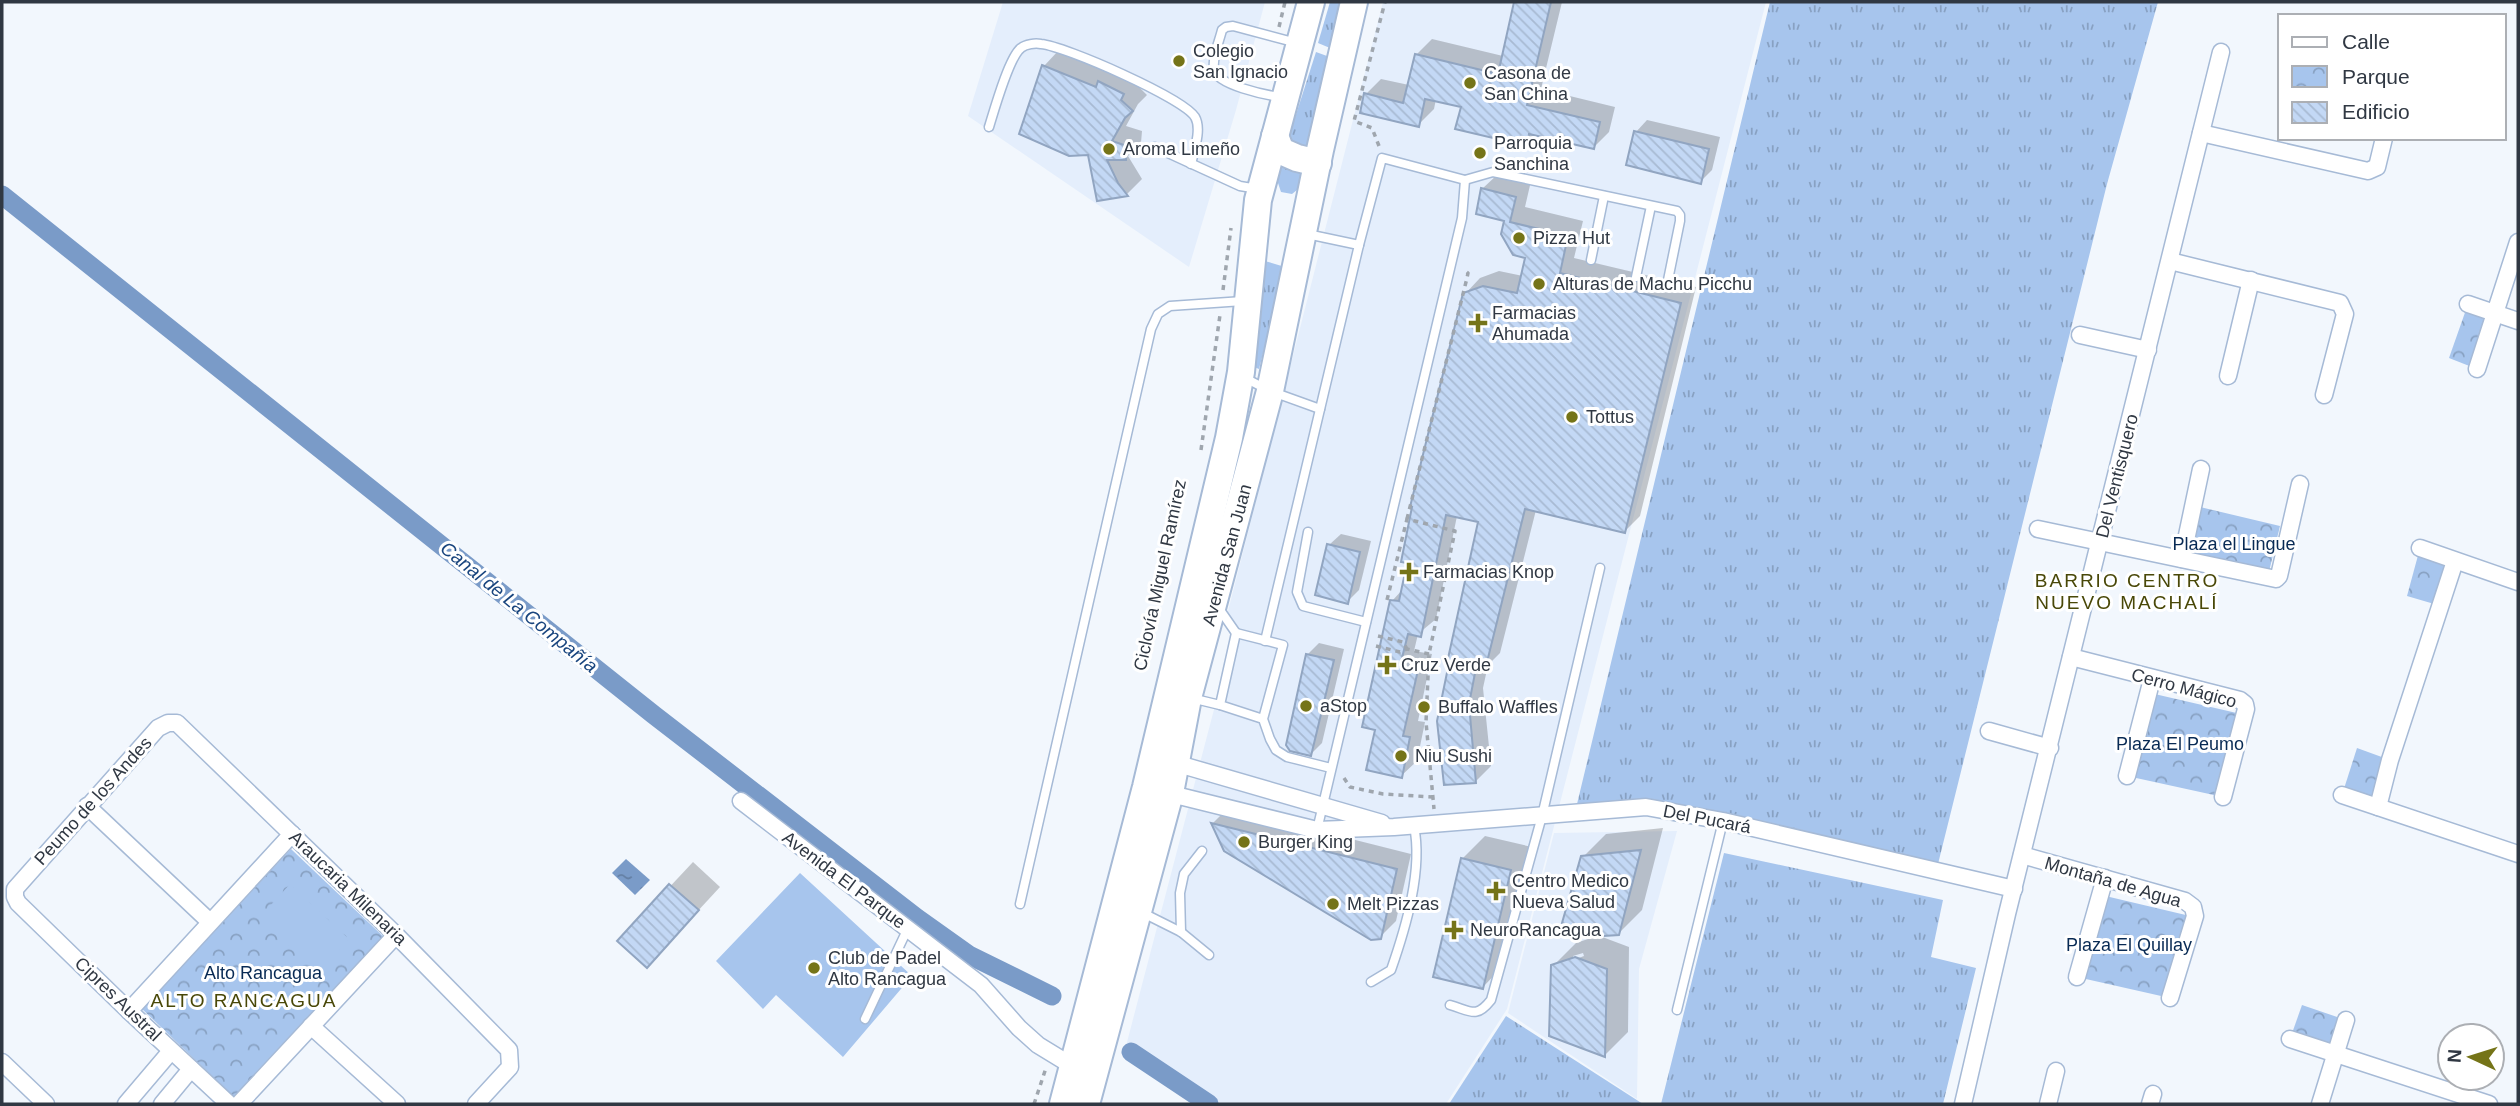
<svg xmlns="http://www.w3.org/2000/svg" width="2520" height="1106" font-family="Arial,sans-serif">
  <defs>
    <pattern id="grass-tufts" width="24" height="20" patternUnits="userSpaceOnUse" patternTransform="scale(1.75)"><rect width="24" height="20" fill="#a7c5ed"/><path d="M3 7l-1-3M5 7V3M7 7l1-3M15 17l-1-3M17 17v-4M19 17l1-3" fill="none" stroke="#88a1c2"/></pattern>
    <pattern id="park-crowns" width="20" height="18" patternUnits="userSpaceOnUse" patternTransform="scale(1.75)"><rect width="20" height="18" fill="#a7c5ed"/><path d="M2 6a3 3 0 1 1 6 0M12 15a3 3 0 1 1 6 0" fill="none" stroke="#88a1c2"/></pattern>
    <pattern id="water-ripples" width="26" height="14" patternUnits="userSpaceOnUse" patternTransform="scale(1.75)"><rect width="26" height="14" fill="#7a9bc8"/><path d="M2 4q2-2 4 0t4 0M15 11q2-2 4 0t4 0" fill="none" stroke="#647fa4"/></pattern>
    <pattern id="building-back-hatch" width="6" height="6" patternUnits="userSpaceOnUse" patternTransform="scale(1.75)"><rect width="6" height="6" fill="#c3d8f5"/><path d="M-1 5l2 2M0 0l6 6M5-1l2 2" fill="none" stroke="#a8bad3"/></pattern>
  </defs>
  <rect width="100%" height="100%" fill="#f2f7fd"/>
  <!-- built -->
  <g fill="#e4eefc">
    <path d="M1003,2H1265L1236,110L1189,267L968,116Z"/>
    <path d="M1383,2H1766L1507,1009L1446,1104H1211L1126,1046L1234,633L1226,619Z"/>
    <path d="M1677,831L1639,969L1637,1099L1508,1013L1554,833Z"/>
  </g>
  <!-- grass -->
  <g fill="url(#grass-tufts)">
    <path d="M1330,2H1342L1330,48L1318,43Z"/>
    <path d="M1770,2H2158L2107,184L1938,864L1652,803L1577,804Z"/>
    <path d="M1316,52L1327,56L1302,186L1292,194L1281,192L1276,177Z"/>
    <path d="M1265,261L1285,267L1259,369L1254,367Z"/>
    <path d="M1724,853L1943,900L1931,957L1976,968L1943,1104H1661Z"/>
    <path d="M1506,1016L1643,1104H1449Z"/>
  </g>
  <!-- park -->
  <g fill="url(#park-crowns)">
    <path d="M2468,304L2496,313L2477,369L2449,358Z"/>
    <path d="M2200,507L2280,526L2267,580L2188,561Z"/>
    <path d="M2420,548L2455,561L2441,606L2407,596Z"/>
    <path d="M2146,692L2241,714L2223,797L2127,776Z"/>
    <path d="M2357,748L2390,760L2378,807L2342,795Z"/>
    <path d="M291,849L386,939L235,1098L141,1008Z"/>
    <path d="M2097,894L2190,916L2170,998L2077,977Z"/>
    <path d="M2302,1005L2346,1020L2337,1055L2290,1039Z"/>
  </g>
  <!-- pitch -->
  <g fill="#a7c5ed">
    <path d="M800,873L912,976L843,1057L776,995L763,1009L716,961Z"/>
    <path d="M290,884L349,939L318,973L259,918Z"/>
  </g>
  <!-- water -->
  <path fill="url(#water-ripples)" d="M626,859L650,880L635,895L612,873Z"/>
  <!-- shadow -->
  <g fill="#0003" fill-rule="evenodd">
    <path d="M1516,2H1562L1541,89L1615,107L1609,132L1594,147L1536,134L1526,144L1463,105L1436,99L1434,109L1418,125L1366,94L1381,79L1409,85L1416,55L1432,39L1503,56Z"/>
    <path d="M1059,50L1136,84L1147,95L1138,104L1126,126L1142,131L1141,143L1128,156L1142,179L1127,194L1098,199L1089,153L1021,133L1044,66Z"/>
    <path d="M1647,120L1720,137L1712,170L1700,182L1636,132Z"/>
    <path d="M1498,174L1531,181L1525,207L1583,221L1574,258L1696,287L1640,516L1625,531L1536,510L1500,653L1488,665L1483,688L1491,766L1476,781L1446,783L1480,521L1457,516L1436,619L1418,634L1414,651L1432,654L1418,721L1425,722L1417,761L1401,776L1377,729L1392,601L1403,589L1465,294L1480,278L1499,271L1523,276L1527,257L1506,220L1482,189Z"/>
    <path d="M1341,534L1371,541L1359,590L1347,602L1329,545Z"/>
    <path d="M1319,643L1344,649L1322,743L1311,754L1289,748L1287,739L1308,654Z"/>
    <path d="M1228,808L1411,854L1396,921L1380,937L1226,850L1213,823Z"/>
    <path d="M1663,828L1642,910L1619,933L1597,935L1629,947L1628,1032L1605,1055L1553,966L1576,943L1597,936L1583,857L1606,834ZM1583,953L1584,956L1573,960V956Z"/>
    <path d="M1485,836L1532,847L1505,964L1483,987L1462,859Z"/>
    <path d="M693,862L720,887L647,966L619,941Z"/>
  </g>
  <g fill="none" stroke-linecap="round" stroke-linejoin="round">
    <!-- canal -->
    <g stroke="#7a9bc8" stroke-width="19">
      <path d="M2,195L654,715L917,918L969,955L1052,996"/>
      <path d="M1131,1052L1209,1104"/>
    </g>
  </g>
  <!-- building -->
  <g fill="url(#building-back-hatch)" stroke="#91a5c1" stroke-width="2">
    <path d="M1514,2H1551L1527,105L1600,122L1594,149L1529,134L1527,146L1455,129L1461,107L1425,99L1419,127L1360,113L1364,93L1403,103L1415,54L1498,74Z"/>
    <path d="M1042,65L1096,87L1098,81L1124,94L1121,100L1133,111L1125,118L1112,141L1127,146L1126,160H1107L1118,183L1128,196L1097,201L1088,155L1069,156L1019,134Z"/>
    <path d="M1634,131L1709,149L1701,184L1626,165Z"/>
    <path d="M1481,188L1516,197L1510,222L1568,236L1560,273L1681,303L1625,533L1525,509L1485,670L1476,668L1469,704L1476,783L1444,785L1437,721L1449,663H1447L1478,522L1446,515L1421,637L1408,634L1400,666L1418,670L1403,736L1410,737L1402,778L1366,770L1375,730L1362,727L1390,600L1399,601L1407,563L1401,562L1412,507H1410L1463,293L1483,286L1517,293L1525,258L1513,255L1501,234L1504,221L1476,214Z"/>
    <path d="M1327,544L1360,552L1348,604L1315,595Z"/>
    <path d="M1306,654L1334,660L1311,756L1290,751L1286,745Z"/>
    <path d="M1211,823L1397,869L1381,939L1371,940L1224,851Z"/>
    <path d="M1641,850L1619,935L1587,937L1562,923L1581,856Z"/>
    <path d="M1461,858L1511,870L1483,989L1433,977Z"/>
    <path d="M669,884L699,910L647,968L617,941Z"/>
    <path d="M1575,957L1607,969L1605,1057L1549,1036L1551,965Z"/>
  </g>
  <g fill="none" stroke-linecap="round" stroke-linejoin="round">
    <defs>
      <g id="lane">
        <path d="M1280,97C1266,95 1217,85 1214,70C1212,58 1219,42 1222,30L1226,27L1233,26L1297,43"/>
        <path d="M989,127C994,111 1009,57 1021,48C1026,44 1035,43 1041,44C1065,46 1183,98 1195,117C1202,129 1194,151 1191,164"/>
        <path d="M1155,147L1240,186L1258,189"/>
        <path d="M1307,234L1359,245"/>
        <path d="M1591,260L1604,196"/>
        <path d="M1636,277L1651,206"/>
        <path d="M1245,378L1270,391L1320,409"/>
        <path d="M1308,532L1297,592L1303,606L1366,622"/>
        <path d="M1218,607L1236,633"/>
        <path d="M1265,641L1359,245L1382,158L1465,180L1493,172L1677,211L1680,215V221L1667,285"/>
        <path d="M1191,698L1220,705"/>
        <path d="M1263,719L1220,705L1236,633L1283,645L1263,719L1270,739L1276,750L1287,757L1331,768"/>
        <path d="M1317,830L1462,218L1465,180"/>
        <path d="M1020,904L1151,329L1158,314L1170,306L1243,301"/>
        <path d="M1141,912L1181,932L1209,955"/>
        <path d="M1181,932L1180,893L1184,874L1202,851"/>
        <path d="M1371,982L1391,970C1406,927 1423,870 1414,826"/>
        <path d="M1450,1005C1471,1011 1476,1019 1491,1000L1542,816L1600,568"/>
        <path d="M1677,1010L1723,821"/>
        <path d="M865,1019L908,928"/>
      </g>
      <g id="street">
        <path d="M2201,133L2368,171L2377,167L2384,138"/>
        <path d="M2170,261L2340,303L2345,314L2324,395"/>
        <path d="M2468,304L2518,321"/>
        <path d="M2080,335L2148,350"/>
        <path d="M2477,369L2518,242"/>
        <path d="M2228,376L2251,280"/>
        <path d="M2038,529L2276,579L2279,576L2300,484"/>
        <path d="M2420,548L2518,582"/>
        <path d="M2182,559L2201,469"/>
        <path d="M2071,657L2240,700L2245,704L2246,709L2223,797"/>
        <path d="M1989,731L2050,748"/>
        <path d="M1168,761L1382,823"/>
        <path d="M2127,776L2152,679"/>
        <path d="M1163,792L1317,830L1394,827L1646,807L1723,821L2014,889"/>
        <path d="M2342,795L2518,854"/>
        <path d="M741,801L981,985L1019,1028L1038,1045L1074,1067"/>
        <path d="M87,806L210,922"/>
        <path d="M2378,807L2390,760L2455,561"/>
        <path d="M2022,855L2185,901L2193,907L2195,916L2170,998"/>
        <path d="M2077,977L2105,878"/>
        <path d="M129,1011L292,834"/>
        <path d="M311,1026L397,1104"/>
        <path d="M2290,1039L2489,1104"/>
        <path d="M2,1062L46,1104"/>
        <path d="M126,1104L171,1051"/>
        <path d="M162,1104L191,1069"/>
        <path d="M229,1104L129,1011L18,903L15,897V889L158,728L168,723H177L396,935L509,1050L510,1067L476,1104"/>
        <path d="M239,1104L396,935"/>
        <path d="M1963,1104L2007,914L2221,52"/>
        <path d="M2048,1104L2056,1071"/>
        <path d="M2150,1104L2153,1094"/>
        <path d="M2320,1104L2346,1020"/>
      </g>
      <g id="primary">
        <path d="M1275,136L1281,151L1297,158L1318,163"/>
        <path d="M1063,1104L1146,787L1229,438L1241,372L1258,200L1311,2"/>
        <path d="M1086,1104L1170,793L1188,698L1270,391L1320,150L1354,2"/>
      </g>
    </defs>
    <!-- lane casing -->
    <use href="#lane" stroke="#a6bad6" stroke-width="11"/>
    <!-- street casing -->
    <use href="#street" stroke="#a6bad6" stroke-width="19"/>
    <!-- primary casing -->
    <use href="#primary" stroke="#a6bad6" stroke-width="30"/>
    <!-- path -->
    <g stroke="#9fa6ae" stroke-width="3.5" stroke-dasharray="5 5" stroke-linecap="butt">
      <path d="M1279,27L1285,2"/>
      <path d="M1379,146L1372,128L1354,121L1385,2"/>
      <path d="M1223,290L1231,228"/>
      <path d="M1201,450L1220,315"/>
      <path d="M1407,519L1467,278L1468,273L1463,269"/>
      <path d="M1387,600L1407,519L1455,531L1429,654L1426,722L1434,809"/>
      <path d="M1378,636L1403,642L1407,649"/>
      <path d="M1376,646L1400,652L1407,649L1429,654"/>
      <path d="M1344,778L1350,787L1383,794L1433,797"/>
      <path d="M1034,1104L1046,1068"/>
    </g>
    <!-- lane -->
    <use href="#lane" stroke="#fff" stroke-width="8"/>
    <!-- street -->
    <use href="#street" stroke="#fff" stroke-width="16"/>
    <!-- primary -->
    <use href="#primary" stroke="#fff" stroke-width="26"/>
  </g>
  <!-- markers -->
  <g fill="#757418" stroke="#fff" stroke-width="2.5">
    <circle cx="1179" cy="61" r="7"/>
    <circle cx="1470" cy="83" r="7"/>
    <circle cx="1109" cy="149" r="7"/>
    <circle cx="1480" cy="153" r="7"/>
    <circle cx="1519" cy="238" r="7"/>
    <circle cx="1539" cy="284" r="7"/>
    <path d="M1474.5 312.5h7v7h7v7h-7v7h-7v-7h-7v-7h7z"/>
    <circle cx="1572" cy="417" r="7"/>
    <path d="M1405.5 561.5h7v7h7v7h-7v7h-7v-7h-7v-7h7z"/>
    <path d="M1383.5 654.5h7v7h7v7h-7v7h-7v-7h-7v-7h7z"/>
    <circle cx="1306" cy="706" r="7"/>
    <circle cx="1424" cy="707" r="7"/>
    <circle cx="1401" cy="756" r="7"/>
    <circle cx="1244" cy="842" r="7"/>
    <path d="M1492.5 880.5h7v7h7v7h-7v7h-7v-7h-7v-7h7z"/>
    <circle cx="1333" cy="904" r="7"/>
    <path d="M1450.5 919.5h7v7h7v7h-7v7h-7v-7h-7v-7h7z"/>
    <circle cx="814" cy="968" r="7"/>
  </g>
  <g text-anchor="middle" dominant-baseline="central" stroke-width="6" stroke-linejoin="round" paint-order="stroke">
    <!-- poi labels -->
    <g font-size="18" fill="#303843" stroke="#fff" text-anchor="start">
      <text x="1193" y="51">Colegio<tspan x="1193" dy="21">San Ignacio</tspan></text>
      <text x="1484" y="73">Casona de<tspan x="1484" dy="21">San China</tspan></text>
      <text x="1494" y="143">Parroquia<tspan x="1494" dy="21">Sanchina</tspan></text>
      <text x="1123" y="149">Aroma Limeño</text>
      <text x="1533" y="238">Pizza Hut</text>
      <text x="1553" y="284">Alturas de Machu Picchu</text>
      <text x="1492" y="313">Farmacias<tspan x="1492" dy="21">Ahumada</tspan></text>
      <text x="1586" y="417">Tottus</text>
      <text x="1423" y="572">Farmacias Knop</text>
      <text x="1401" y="665">Cruz Verde</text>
      <text x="1320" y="706">aStop</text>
      <text x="1438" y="707">Buffalo Waffles</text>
      <text x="1415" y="756">Niu Sushi</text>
      <text x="1258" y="842">Burger King</text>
      <text x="1512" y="881">Centro Medico<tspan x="1512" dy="21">Nueva Salud</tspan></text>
      <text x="1347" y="904">Melt Pizzas</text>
      <text x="1470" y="930">NeuroRancagua</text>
      <text x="828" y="958">Club de Padel<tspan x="828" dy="21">Alto Rancagua</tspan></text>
    </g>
    <!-- street labels -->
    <g font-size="18" fill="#303843" stroke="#fff">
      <text transform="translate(2117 476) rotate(-76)">Del Ventisquero</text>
      <text transform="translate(1227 555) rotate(-75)">Avenida San Juan</text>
      <text transform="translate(1160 575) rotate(-78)">Ciclovía Miguel Ramírez</text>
      <text transform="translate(2184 688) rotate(15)">Cerro Mágico</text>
      <text transform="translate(93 801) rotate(-48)">Peumo de los Andes</text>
      <text transform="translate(1707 819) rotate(11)">Del Pucará</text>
      <text transform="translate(844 880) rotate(37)">Avenida El Parque</text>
      <text transform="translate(2113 882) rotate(16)">Montaña de Agua</text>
      <text transform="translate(348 888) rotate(44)">Araucaria Milenaria</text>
      <text transform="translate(118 999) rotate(44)">Cipres Austral</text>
    </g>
    <!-- park labels -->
    <g font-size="18" fill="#082a54" stroke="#fff">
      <text x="2234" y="544">Plaza el Lingue</text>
      <text x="2180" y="744">Plaza El Peumo</text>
      <text x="2129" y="945">Plaza El Quillay</text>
      <text x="263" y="973">Alto Rancagua</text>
    </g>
    <!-- neighbourhood labels -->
    <g font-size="19" letter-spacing="2" fill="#494808" stroke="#fff">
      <text x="2127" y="580">BARRIO CENTRO<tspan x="2127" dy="22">NUEVO MACHALÍ</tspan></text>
      <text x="244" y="1000">ALTO RANCAGUA</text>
    </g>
    <!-- water labels -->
    <g font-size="19" font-style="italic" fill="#19457e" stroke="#fff">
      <text transform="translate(519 607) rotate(39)">Canal de La Compañía</text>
    </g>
  </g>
  <!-- border -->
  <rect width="2520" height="1106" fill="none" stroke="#303843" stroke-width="7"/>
  <!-- legend -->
  <rect x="2278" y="14" width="228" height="126" fill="#ffffff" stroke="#acafb4" stroke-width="2"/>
  <rect x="2292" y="37" width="35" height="10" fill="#ffffff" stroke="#acafb4" stroke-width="2"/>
  <text x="2342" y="49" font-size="21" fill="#303843">Calle</text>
  <rect x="2292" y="66" width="35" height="21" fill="url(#park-crowns)" stroke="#acafb4" stroke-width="2"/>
  <text x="2342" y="84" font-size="21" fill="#303843">Parque</text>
  <rect x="2292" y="102" width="35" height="21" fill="url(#building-back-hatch)" stroke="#acafb4" stroke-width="2"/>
  <text x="2342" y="119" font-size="21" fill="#303843">Edificio</text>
  <!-- north arrow -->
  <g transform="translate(2471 1057) rotate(274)"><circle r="33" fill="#ffffff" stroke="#acafb4" stroke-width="2"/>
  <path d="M0-5L12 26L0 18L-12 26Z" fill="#757418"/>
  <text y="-10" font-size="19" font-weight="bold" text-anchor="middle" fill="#303843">N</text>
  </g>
</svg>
